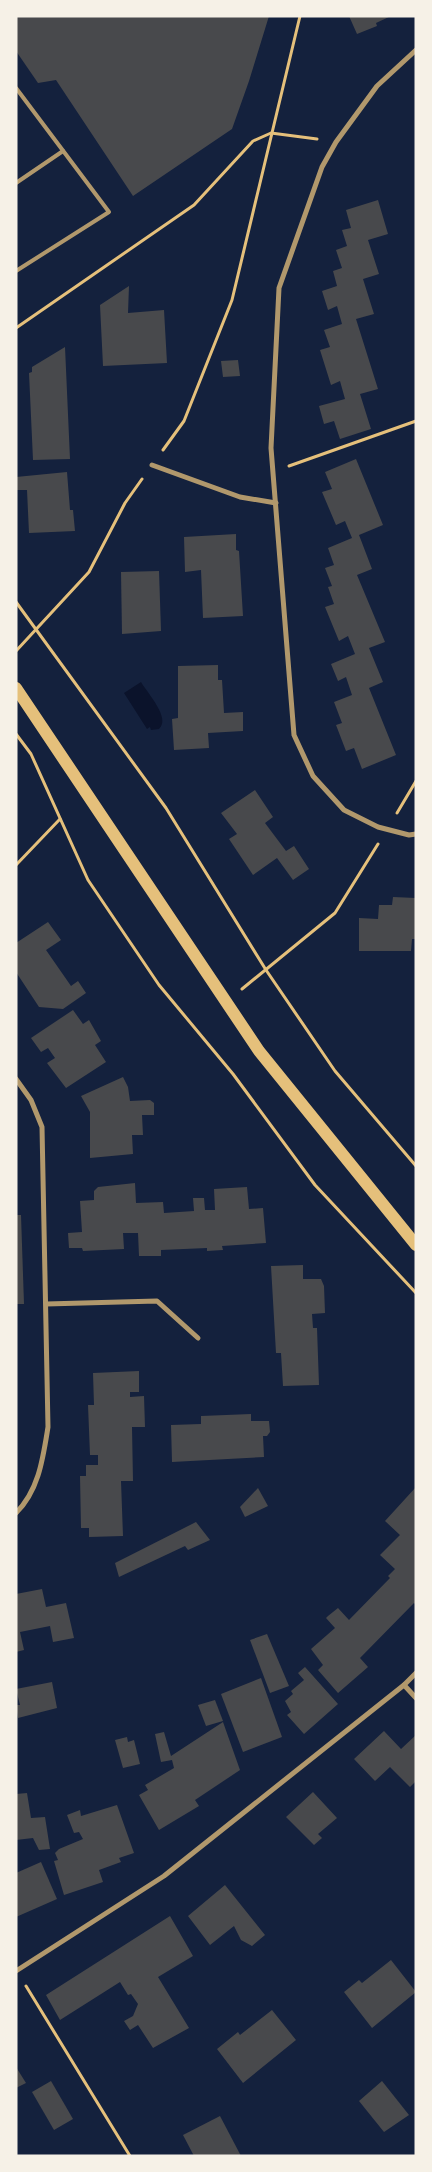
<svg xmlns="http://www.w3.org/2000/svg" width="432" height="2172" font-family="'Varela Round',sans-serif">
  <rect width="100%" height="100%" fill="#14213d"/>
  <!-- water -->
  <path fill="#0b132b" d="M141,682C148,694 171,718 159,729L151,730L150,727L147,729L124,693Z"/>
  <!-- building -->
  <g fill="#48494c">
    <path d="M16,16H269L249,81L232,129L133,196L56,80L38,83L16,51Z"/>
    <path d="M349,16H391L376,23L377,26L357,34Z"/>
    <path d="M378,200L388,234L368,240L379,274L363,279L374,314L356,319L378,389L360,394L371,429L340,439L334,421L324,424L319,406L345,399L340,381L331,385L320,350L330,347L324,330L342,324L337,306L328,310L322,291L337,286L333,271L342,268L336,250L347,246L342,230L351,228L346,210Z"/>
    <path d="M129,286L128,313L164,310L167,363L103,366L100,305Z"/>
    <path d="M65,347L70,459L33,460L29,373L32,372V367Z"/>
    <path d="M238,360L240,376L223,377L221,361Z"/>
    <path d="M356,459L383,525L359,535L372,569L357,575L385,642L369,648L383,682L369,688L396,755L362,769L354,748L346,751L336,725L342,723L334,702L352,695L346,677L338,681L331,664L355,654L348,636L339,641L325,607L334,604L328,587L332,586L325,568L334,565L328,548L352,538L345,521L336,525L322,492L332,489L325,472Z"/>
    <path d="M67,472L70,510H73L75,531L29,533L27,490H16V477Z"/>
    <path d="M236,534V550L239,551L243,616L203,618L201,570L185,572L184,537Z"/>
    <path d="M159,571L161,631L122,634L121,572Z"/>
    <path d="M218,665V680H222L224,713L243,712V731L208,733L209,748L174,750L172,719L178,718V666Z"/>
    <path d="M255,790L273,817L265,823L286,851L294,846L309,869L293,880L277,858L253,875L229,839L237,834L221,813Z"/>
    <path d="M393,897L416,898V939H412L411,951H359V918L378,919L379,905H392Z"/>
    <path d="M48,922L61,940L46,950L71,986L78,981L86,993L63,1009L39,1007L16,972V943Z"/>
    <path d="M73,1010L83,1024L89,1020L101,1041L95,1045L106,1062L66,1088L47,1063L55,1058L48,1048L41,1052L31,1038Z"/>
    <path d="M123,1077L128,1087L130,1101L150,1100L154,1103V1115H142L143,1135H132L133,1154L90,1158V1112L81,1096Z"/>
    <path d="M135,1183L136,1203L163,1202L164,1213L194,1211L193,1198H204L205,1210H215L214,1189L247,1187L249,1209L263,1208L266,1243L222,1246L223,1250L207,1251V1248L161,1250V1256H139L138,1233H123L124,1249L83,1251L82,1248H69L68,1233L82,1232L80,1201L94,1200V1191L98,1187Z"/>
    <path d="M16,1215H21L24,1304H16Z"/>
    <path d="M303,1265V1279H321L324,1286L325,1313L312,1314L313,1328H317L319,1385L283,1386L281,1353H276L271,1266Z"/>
    <path d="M139,1371V1392H130V1397L144,1396L145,1427H132L133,1481H121L123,1536L89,1537V1528H81L80,1476H86V1465H98V1455H90L88,1405H94L93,1373Z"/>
    <path d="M251,1414V1421H269L270,1432L267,1436H263L264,1457L172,1462L171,1425L201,1424V1416Z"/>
    <path d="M416,1487V1605L414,1603L360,1658L368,1667L338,1693L318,1670L323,1665L311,1649L335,1628L326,1618L328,1616L338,1608L349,1620L390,1578L388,1576L395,1569L380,1555L400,1535L385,1521Z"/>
    <path d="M258,1488L268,1506L245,1517L240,1507Z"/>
    <path d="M196,1522L210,1540L188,1550L185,1546L119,1577L115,1563Z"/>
    <path d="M42,1589L46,1607L66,1603L74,1638L53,1642L50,1626L20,1632L24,1650L16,1652V1594Z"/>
    <path d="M267,1634L289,1686L270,1693L250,1640Z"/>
    <path d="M305,1667L338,1704L304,1734L287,1715L291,1712L285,1701L293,1694L291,1691L304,1680L298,1673Z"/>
    <path d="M261,1678L282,1737L243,1752L221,1694Z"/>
    <path d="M52,1682L57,1708L18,1718L16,1705H20L16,1689Z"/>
    <path d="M215,1700L223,1721L206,1726L198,1705Z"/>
    <path d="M223,1722L240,1770L195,1800L199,1806L159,1830L139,1795L148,1790L145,1785L174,1768L172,1760L161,1762L155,1734L164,1732L171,1756Z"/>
    <path d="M384,1731L401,1749L416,1735V1781L410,1787L390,1767L375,1781L354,1759Z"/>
    <path d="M127,1737L128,1742L134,1740L140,1764L123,1768L115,1740Z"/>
    <path d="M313,1792L337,1818L318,1834L322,1838L314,1845L286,1817Z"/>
    <path d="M27,1793L31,1818L45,1817L50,1849L39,1850L33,1838L16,1840V1794Z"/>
    <path d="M117,1805L134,1853L119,1858L121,1862L99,1870L103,1882L64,1895L54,1861L58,1860L55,1853L59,1849L83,1839L79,1832L74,1833L67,1815L80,1810L81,1816Z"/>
    <path d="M41,1862L57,1899L16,1917V1873Z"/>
    <path d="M225,1885L265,1935L252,1946L241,1940L234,1926L210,1945L188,1916Z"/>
    <path d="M170,1916L193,1956L158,1977L189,2028L153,2048L138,2025L130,2030L124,2021L133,2016L138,2004L131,1994L128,1995L120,1982L60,2020L46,1995Z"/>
    <path d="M391,1960L416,1992L372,2028L344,1992L359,1980L362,1983Z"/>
    <path d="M272,2010L296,2040L243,2083L217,2049L238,2032L240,2035Z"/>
    <path d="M16,2067L26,2083L16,2088Z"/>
    <path d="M51,2081L73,2119L54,2130L32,2092Z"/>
    <path d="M382,2081L409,2115L384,2132L359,2101Z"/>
    <path d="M220,2116L241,2156H194L183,2135Z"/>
  </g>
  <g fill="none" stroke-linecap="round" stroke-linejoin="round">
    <!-- path -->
    <g stroke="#e5c07b" stroke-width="3">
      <path d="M16,328L194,205L253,141L271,133L317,139"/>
      <path d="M163,450L184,421L232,300L300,16"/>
      <path d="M289,466L416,421"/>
      <path d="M16,602L166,808L266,970L335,1071L416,1166"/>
      <path d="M16,651L89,572L125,503L142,479"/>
      <path d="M16,734L31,754L88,880L159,985L233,1074L315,1185L416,1293"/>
      <path d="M397,813L416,781"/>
      <path d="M16,865L60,819"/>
      <path d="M242,989L335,913L378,844"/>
      <path d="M26,1986L130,2156"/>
    </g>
    <!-- service -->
    <g stroke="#b1986c" stroke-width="4">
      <path d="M16,88L109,212L16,271"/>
      <path d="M16,183L63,151"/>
    </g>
    <!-- minor -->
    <g stroke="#b1986c" stroke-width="5">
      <path d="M416,50L377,86L336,142L322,167L279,288L271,448L294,735L313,776L344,810L378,827L409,835L416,834"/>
      <path d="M152,465L240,497L276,503"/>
      <path d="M16,1079L31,1100L42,1127L48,1427C43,1458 39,1490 16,1513"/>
      <path d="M46,1304L157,1301L198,1338"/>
      <path d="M404,1685L416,1698"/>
      <path d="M16,1971L164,1876L404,1685L416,1673"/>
    </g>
    <!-- primary -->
    <path stroke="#e5c07b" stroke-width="12" d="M16,688L259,1051L416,1245"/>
  </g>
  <!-- border -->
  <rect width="432" height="2172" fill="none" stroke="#f6f1e7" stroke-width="35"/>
</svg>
